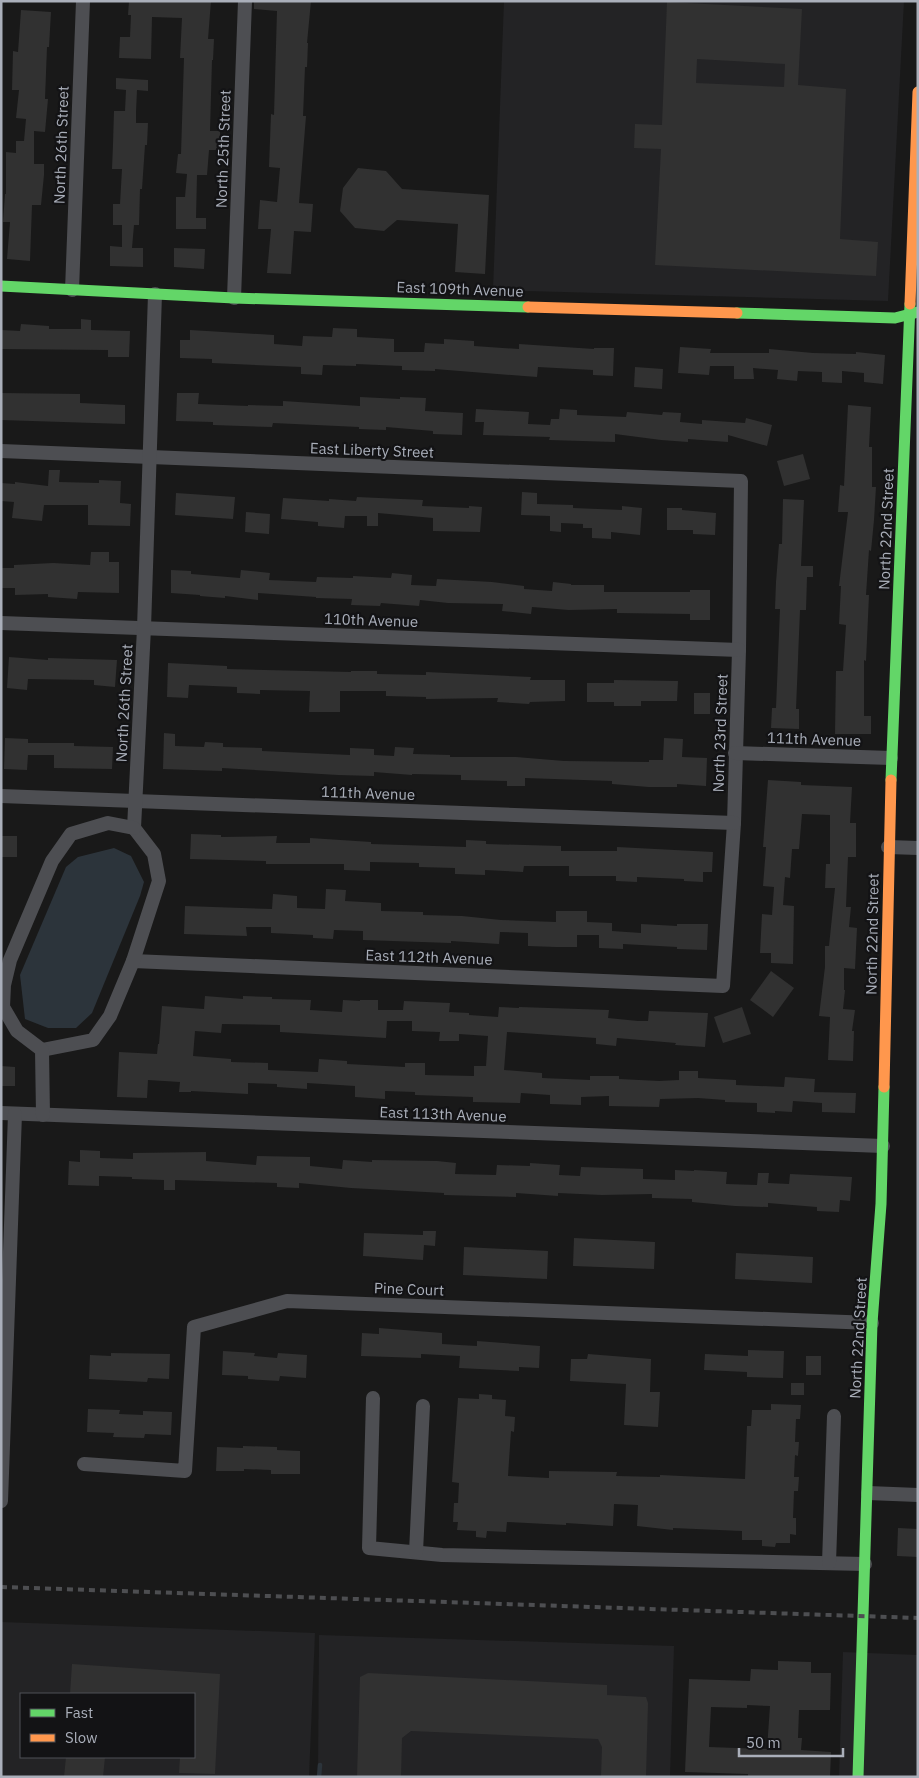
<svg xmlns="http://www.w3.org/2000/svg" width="919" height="1778" font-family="'IBM Plex Sans',sans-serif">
  <rect width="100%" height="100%" fill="#191919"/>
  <!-- built -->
  <g fill="#232325" fill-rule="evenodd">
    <path d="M504,1H904L888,301L493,290Z"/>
    <path d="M1,1622L315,1633L309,1777H1ZM21,1694H194V1757H21Z"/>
    <path d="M319,1635L674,1646L670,1777H318Z"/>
    <path d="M843,1652L918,1655V1777H839Z"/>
  </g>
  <!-- water -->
  <path fill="#2c343b" d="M114,848L131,856L144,882L140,896L92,1013L76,1028H48L25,1019L20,975L66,867L78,857Z"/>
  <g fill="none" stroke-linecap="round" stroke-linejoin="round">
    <!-- stream -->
    <path stroke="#2c343b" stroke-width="4.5" d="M319,1777L320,1765"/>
  </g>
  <!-- building -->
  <g fill="#313131" fill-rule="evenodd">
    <path d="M129,1H211L208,39H214L213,60H212L210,131H220V150H209L207,175H197L196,218H206V229H176V197H185L187,174L176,173L178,154H181L184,58H180L182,18L152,17L151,59L119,58L120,37H130L131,15H128Z"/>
    <path d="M254,1H311L307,43H308L307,67H305L303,116H306L299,203L313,204L311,232L294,231L291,274L267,273L271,229H258L260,200L277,202L280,168L269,167L271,114L274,115L277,11L254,9Z"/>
    <path d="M667,2L802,9L798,85L846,89L840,239L878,242L876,276L655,265L661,149L634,148L635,124L662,125ZM697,59L785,64L784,87L696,83Z"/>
    <path d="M21,10L51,12L49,47H47L45,99H48L45,132L34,131V164H44V175L41,205H32L30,261L7,259L10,222H3L5,194H6V152L16,153V141H24L26,119L16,118L19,90H12L13,51L18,52Z"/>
    <path d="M116,78L148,80V91L137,90L136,112V123H148L147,145H145L142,189H140L139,225H134L132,248H143V267L110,266V246L122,247V225H113V204H120L122,169H112L113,144L114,111H125L126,90L116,89Z"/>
    <path d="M358,168L386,171L402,189L489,195L485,274L455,272L458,224L397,220L384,231L355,228L340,211L343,188Z"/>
    <path d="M174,248L205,249L204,269L174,267Z"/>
    <path d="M81,319L91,320V330L130,331L129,357H108V350L1,349V330L20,331L21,324L49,326V329H81Z"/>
    <path d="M333,328L357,329V337L394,339V352H424L425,343L444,344V339L474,341V346L519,349V344L594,349V348H614L613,376L593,375V370L538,367L537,377L435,369V371L402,370V366L356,364V366L323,365L322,375L301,374V367L212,363V359L180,358V340H190V330L274,335V344L302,346L303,336L332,337Z"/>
    <path d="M680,347L711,349L710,353H769V349L813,353L856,354V352L885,355L883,384L864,382V373L842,371V383L822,382V372L798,371L797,381L777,379L778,370L753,368L754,379H734V366H710L709,375L678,373Z"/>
    <path d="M635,367L663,369L662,389L634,387Z"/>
    <path d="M1,393L80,394V403L125,405V424L1,420Z"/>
    <path d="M177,393H199L198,404L248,406V405L283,406V401L360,406V397L400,399V397L426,398L425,411L463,413L462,435L433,434V431L386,427V430L359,429V427L273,423L272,427L213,425V422L176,421Z"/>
    <path d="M848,405L871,407L869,447H872V487H876L874,520L871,551L869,550L866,595H869L866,661L864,660V716H871V734H835L836,671H843L846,625L839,624L841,586H839L848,512H838L840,485L844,486Z"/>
    <path d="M476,409L529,412L528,424L550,425L551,419H559L560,409L577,410V415L626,417L627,412L662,415L663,412L681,413L680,422L702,424V420L745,423L746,418L772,425L767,446L728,435V442L688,439V442L661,440L615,434V442L549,440L550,437L483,435L484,422H475Z"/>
    <path d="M803,454L810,479L784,486L777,461Z"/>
    <path d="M49,470H60L59,482L99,483V480L121,481L120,503L131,504L130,526L88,525V505H44L42,521L12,518L14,502L1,501V483L15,484V482L48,486Z"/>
    <path d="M522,492L537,493V504L573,505V508L622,510V506L642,508L640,535L611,532V539L592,538V528H583V524L561,523V532L550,531V516L521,515Z"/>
    <path d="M176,493L235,497L233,519L175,515Z"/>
    <path d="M357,497L423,500L422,506L469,508V506L482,507L480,532L433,531V518L378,513V526H367V516H345L344,528L318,526V522L281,519L283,498L329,501V499L356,501Z"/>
    <path d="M783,499L804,500L801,566H813V577H807L806,610H800L796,709H799V729L771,728L772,708H776L780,609H775L776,582L779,544H782Z"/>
    <path d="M667,508H682V510L716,513L715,535L693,534V530H667Z"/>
    <path d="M246,512L270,514L269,534L245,532Z"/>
    <path d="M91,552H109V562H119V593L78,592L77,599L48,597V594L15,595V588H1V568H14V565L53,563L90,565Z"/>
    <path d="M171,570L191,571V574L240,578L241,570L270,573L269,580L316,582L317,577L353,578V576L391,578L392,573L412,575L411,585L436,586L437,579L492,582L524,586V589L552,591L553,582L571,584V585H604V592H690V590H710V620H690V614L617,613V609L569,610L532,607L531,614L502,611L503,604L448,603L420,600L419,606L381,603L380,606L351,605L352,599L316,598V597L258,593V600L225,596V598L200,596V595L171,593Z"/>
    <path d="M9,657L48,660V658L117,660L115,687L94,685V680L28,679L27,690L7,688Z"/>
    <path d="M168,663L227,666V669L351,672V671H377V674L426,675V672L531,677L530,680H565V701L530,702L529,704L497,702L498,698L426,699V697L386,696V691H340V712H309L310,691L260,690V694L237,693V687L189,685L188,698L167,697Z"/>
    <path d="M614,680L678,681L677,701H641V706H614V702H587V683H614Z"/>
    <rect x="694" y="693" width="16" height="21"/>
    <path d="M164,733L175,734V746L204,747L205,742L223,743V747L262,748V751L350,755V748L374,749V755L394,756L395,747L414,748L413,754L450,755V757H516L564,761L649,762V760H663L664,738L683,739L682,757L707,758L706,786L677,784V787H649L612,784V781L525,778V786H507V781L461,780V775L412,774V775L374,772V776L338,775L222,768V771L163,769Z"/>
    <path d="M5,738L28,739V743H74V746L113,747L112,769L54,768V755H28L27,770L4,769Z"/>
    <path d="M768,780L801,782V785L852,787L850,823H856V857H848L846,907H851L849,927L857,928L855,969L844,968V990H845L843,1009L855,1010L852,1031H854L853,1061L828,1060L830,1017L819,1016L825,967V946H829L835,888H825L826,864H830V815L802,814L799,849H792L790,878L785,877L783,905L794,906L793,964L771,963V953H760L762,914L772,915L774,887L763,886L766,847H763Z"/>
    <path d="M191,834L221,835V837L277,836L276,843H310V838L371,842V844L466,847V840L486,841V844L561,846V851H617V847L713,852L712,872H703V882L684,881V879L637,877V882L616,881V876H569V866H524L523,872L485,870V875L455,874V868L419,867V863L370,862V871L344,870V864H266V861L190,859Z"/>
    <rect x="1" y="836" width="16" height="21"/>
    <path d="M326,889L346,890L345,901L381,903V911L423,912V915L462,916L501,920L556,922V911H587V922L612,923V931L641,933V924L677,926V924H708L707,950L677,949V947L623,944V949L599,948V935H577V947H556L528,946V933L500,932L499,944L451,941V943L363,940V931L334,930L333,939L313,938V935L271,933V927H246L247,936L184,934L185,906L272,909L273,894L297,896V908L325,909Z"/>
    <path d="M771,971L794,988L773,1017L750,1000Z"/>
    <path d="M205,996L243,999V996L272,997V999L311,1000L310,1010L342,1012L343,1000L360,1001V1000H378V1010H403L404,1001L450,1003L449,1012L469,1013V1015L498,1017L499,1007L519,1008V1007L609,1010L608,1018L638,1021H648L649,1011L708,1013L705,1047L675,1045L676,1043L617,1038L616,1046L596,1044V1038L507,1032L504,1070L542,1073V1078L590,1080V1076H619V1079L659,1081L679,1080V1071H698V1078L736,1080V1085L784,1087L785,1077L815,1079L814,1092L856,1093L855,1113L822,1112V1103L793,1101L792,1112L775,1111V1113L757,1112V1103L725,1102V1100L698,1098L660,1099L659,1107L609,1106V1096L581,1097V1105L550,1104V1095L521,1093L520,1103L473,1102V1097L415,1095V1092L385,1091V1099L355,1097V1086L307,1083V1089L277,1087V1084L248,1083V1094L191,1091V1092H179L180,1082L148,1080L147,1098L117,1097L119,1052L157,1054L158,1044H159L162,1006L204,1009ZM387,1021H412V1031L440,1032L439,1041H459V1034L488,1036L486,1066H474V1076L425,1075V1063H405V1067L347,1064V1061L319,1059L318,1072L268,1070V1063L231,1062V1059L193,1056L195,1031L221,1033L222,1024L280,1025V1032L386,1038Z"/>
    <path d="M742,1007L751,1034L723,1043L714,1017Z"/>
    <path d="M1,1066L15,1067V1086H1Z"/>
    <path d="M80,1150L100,1151V1158L133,1159V1153L206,1152V1161L256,1165L257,1156L310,1157V1166L342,1169L343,1160L372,1162V1160L437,1161L456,1163L455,1174L496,1175L497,1165L530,1166V1163L560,1165L559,1175L580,1176L581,1167L643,1169V1179L675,1180V1170L694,1171V1170L727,1172L726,1184L757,1185L758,1173H769L768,1183L789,1184L790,1174L852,1177L850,1201L840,1200L839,1212L817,1211V1207L768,1203V1207L735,1206L692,1202V1199L652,1198V1194L602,1195L558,1193V1196L516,1193V1197L444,1195V1193L351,1188L299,1183V1188L277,1187V1183L175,1180V1190H164V1180L132,1179V1177L99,1176V1186L68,1185L69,1161L80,1162Z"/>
    <path d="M423,1231H436L435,1246L424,1245L423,1260L363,1256L364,1233L423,1235Z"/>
    <path d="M574,1238L655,1242L654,1269L573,1266Z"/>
    <path d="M464,1247L548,1251L547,1279L463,1275Z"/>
    <path d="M736,1253L813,1257L812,1283L735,1279Z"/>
    <path d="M379,1328L442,1333V1344L477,1346V1341L540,1346L539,1368L519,1367V1371L459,1368L460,1356L421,1354V1358L361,1356L362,1333L379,1334Z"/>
    <path d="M748,1350L784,1351L783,1378L747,1377V1372L704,1370L705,1354L748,1356Z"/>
    <path d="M223,1351L255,1353L254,1356L277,1358L278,1353L307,1355L306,1378L280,1376L279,1381L248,1379V1376L222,1375Z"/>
    <path d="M111,1353L170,1354L169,1379L148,1378L147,1382L89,1379L90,1355L111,1356Z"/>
    <path d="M588,1354L651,1359L650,1392H660L658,1427L624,1425L626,1384L570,1381L571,1359H587Z"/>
    <rect x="806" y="1356" width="15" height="19"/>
    <rect x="791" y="1383" width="13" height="12"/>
    <path d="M479,1394L492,1395V1399L506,1400L505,1416L515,1417L514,1432L511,1431L508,1476L549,1478V1471L617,1472L616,1476L660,1477V1475L745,1479L747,1426H751L752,1410H771V1404L801,1405L800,1419H796L795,1442H799L798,1456L795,1455L794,1477H799L798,1491H794L793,1518H796V1535L790,1534V1543H776L775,1547L762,1546V1540H742V1531L673,1528V1530L637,1526L638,1505L614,1504L613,1526L566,1523V1525L507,1522L506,1532L487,1531L486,1538L476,1537V1531L457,1530L458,1522H453L454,1503H458L459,1483L452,1482L458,1398L479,1399Z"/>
    <path d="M88,1409L120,1410L119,1414L143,1415V1411L172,1412L171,1435L145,1434L144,1438L113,1437L114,1433L87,1432Z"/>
    <path d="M243,1446L277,1447V1450L300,1451V1474H271V1470L244,1469V1471H216L217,1447L243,1448Z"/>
    <path d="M898,1528L918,1529V1557L897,1556Z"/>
    <path d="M778,1661L811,1662V1673H831L830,1710H799L798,1738H802L801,1750L831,1752L830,1777H748V1774L685,1772L689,1679L750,1681L751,1669L778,1670ZM747,1705L770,1706L767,1749L709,1747L711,1707L747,1708Z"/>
    <path d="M72,1664L220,1674L215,1774L179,1773L180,1757H194V1694H70Z"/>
    <path d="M368,1673L607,1685V1695L646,1697L648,1703L646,1777H601L602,1747L598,1739L411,1731L402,1738L401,1777H357L360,1677Z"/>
    <path d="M66,1757H105L103,1777H64Z"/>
  </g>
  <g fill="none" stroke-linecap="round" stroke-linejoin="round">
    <!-- street -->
    <g stroke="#4d4e52" stroke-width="14">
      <path d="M72,290L83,1"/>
      <path d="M234,298L245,1"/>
      <path d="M1,451L741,481L739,650L734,823L723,986L133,961"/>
      <path d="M1,623L739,650"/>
      <path d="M735,753L891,758"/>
      <path d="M1,796L734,823"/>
      <path d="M888,847L918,848"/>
      <path d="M42,1050L93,1040L110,1016L133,961L159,881L154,854L134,828L144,628L155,294"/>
      <path d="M1,1113L883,1146"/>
      <path d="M43,1115L42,1050L17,1031L3,1007L4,985L10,960L52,861L71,834L108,823L134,828"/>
      <path d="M373,1398L369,1548L442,1555L865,1564"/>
      <path d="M84,1464L185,1471L194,1327L287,1301L872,1323"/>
      <path d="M868,1493L918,1495"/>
      <path d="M1,1501L15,1114"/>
      <path d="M416,1552L423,1406"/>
      <path d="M829,1563L834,1416"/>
    </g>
    <!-- fast -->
    <g stroke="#63d668" stroke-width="11">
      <path d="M1,286L234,298L528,307"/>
      <path d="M737,313L895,318L918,312"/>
      <path d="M891,780L910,304"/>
      <path d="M858,1777L872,1323L881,1204L884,1087"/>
    </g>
    <!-- slow -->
    <g stroke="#ff974d" stroke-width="11">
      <path d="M910,304L918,92"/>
      <path d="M528,307L737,313"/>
      <path d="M884,1087L891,780"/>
    </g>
    <!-- rail -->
    <path stroke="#4d4e51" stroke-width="4" stroke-dasharray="6 5" stroke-linecap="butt" d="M1,1587L918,1618"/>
  </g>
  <g text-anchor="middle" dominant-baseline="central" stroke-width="4.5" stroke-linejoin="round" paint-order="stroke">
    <!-- street labels -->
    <g font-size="15" fill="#aaafba" stroke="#131315">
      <text transform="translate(61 145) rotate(-88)">North 26th Street</text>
      <text transform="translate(223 149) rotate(-88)">North 25th Street</text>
      <text transform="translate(460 289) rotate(2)">East 109th Avenue</text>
      <text transform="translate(372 450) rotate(2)">East Liberty Street</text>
      <text transform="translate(886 529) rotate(-88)">North 22nd Street</text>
      <text transform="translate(371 620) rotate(2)">110th Avenue</text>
      <text transform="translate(124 703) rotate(-87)">North 26th Street</text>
      <text transform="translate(720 733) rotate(-88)">North 23rd Street</text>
      <text transform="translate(814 739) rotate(2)">111th Avenue</text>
      <text transform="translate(368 793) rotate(2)">111th Avenue</text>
      <text transform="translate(872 934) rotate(-89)">North 22nd Street</text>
      <text transform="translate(429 957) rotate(2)">East 112th Avenue</text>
      <text transform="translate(443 1114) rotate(2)">East 113th Avenue</text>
      <text transform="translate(409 1289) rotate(2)">Pine Court</text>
      <text transform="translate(858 1338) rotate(-87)">North 22nd Street</text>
    </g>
  </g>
  <!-- border -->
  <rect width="919" height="1778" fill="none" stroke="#aaafba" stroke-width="5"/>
  <!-- legend -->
  <rect x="20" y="1693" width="175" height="65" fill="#131315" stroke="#4f5157"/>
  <rect x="30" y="1709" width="25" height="8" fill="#63d668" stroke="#4f5157"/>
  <text x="65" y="1718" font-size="15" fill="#aaafba">Fast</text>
  <rect x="30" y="1734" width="25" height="8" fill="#ff974d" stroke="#4f5157"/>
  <text x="65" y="1743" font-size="15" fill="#aaafba">Slow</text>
  <!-- scale -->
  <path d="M739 1748v8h104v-8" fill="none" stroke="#aaafba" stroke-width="2.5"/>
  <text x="746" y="1748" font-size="15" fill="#aaafba" stroke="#131315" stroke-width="4" paint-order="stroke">50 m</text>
</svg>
